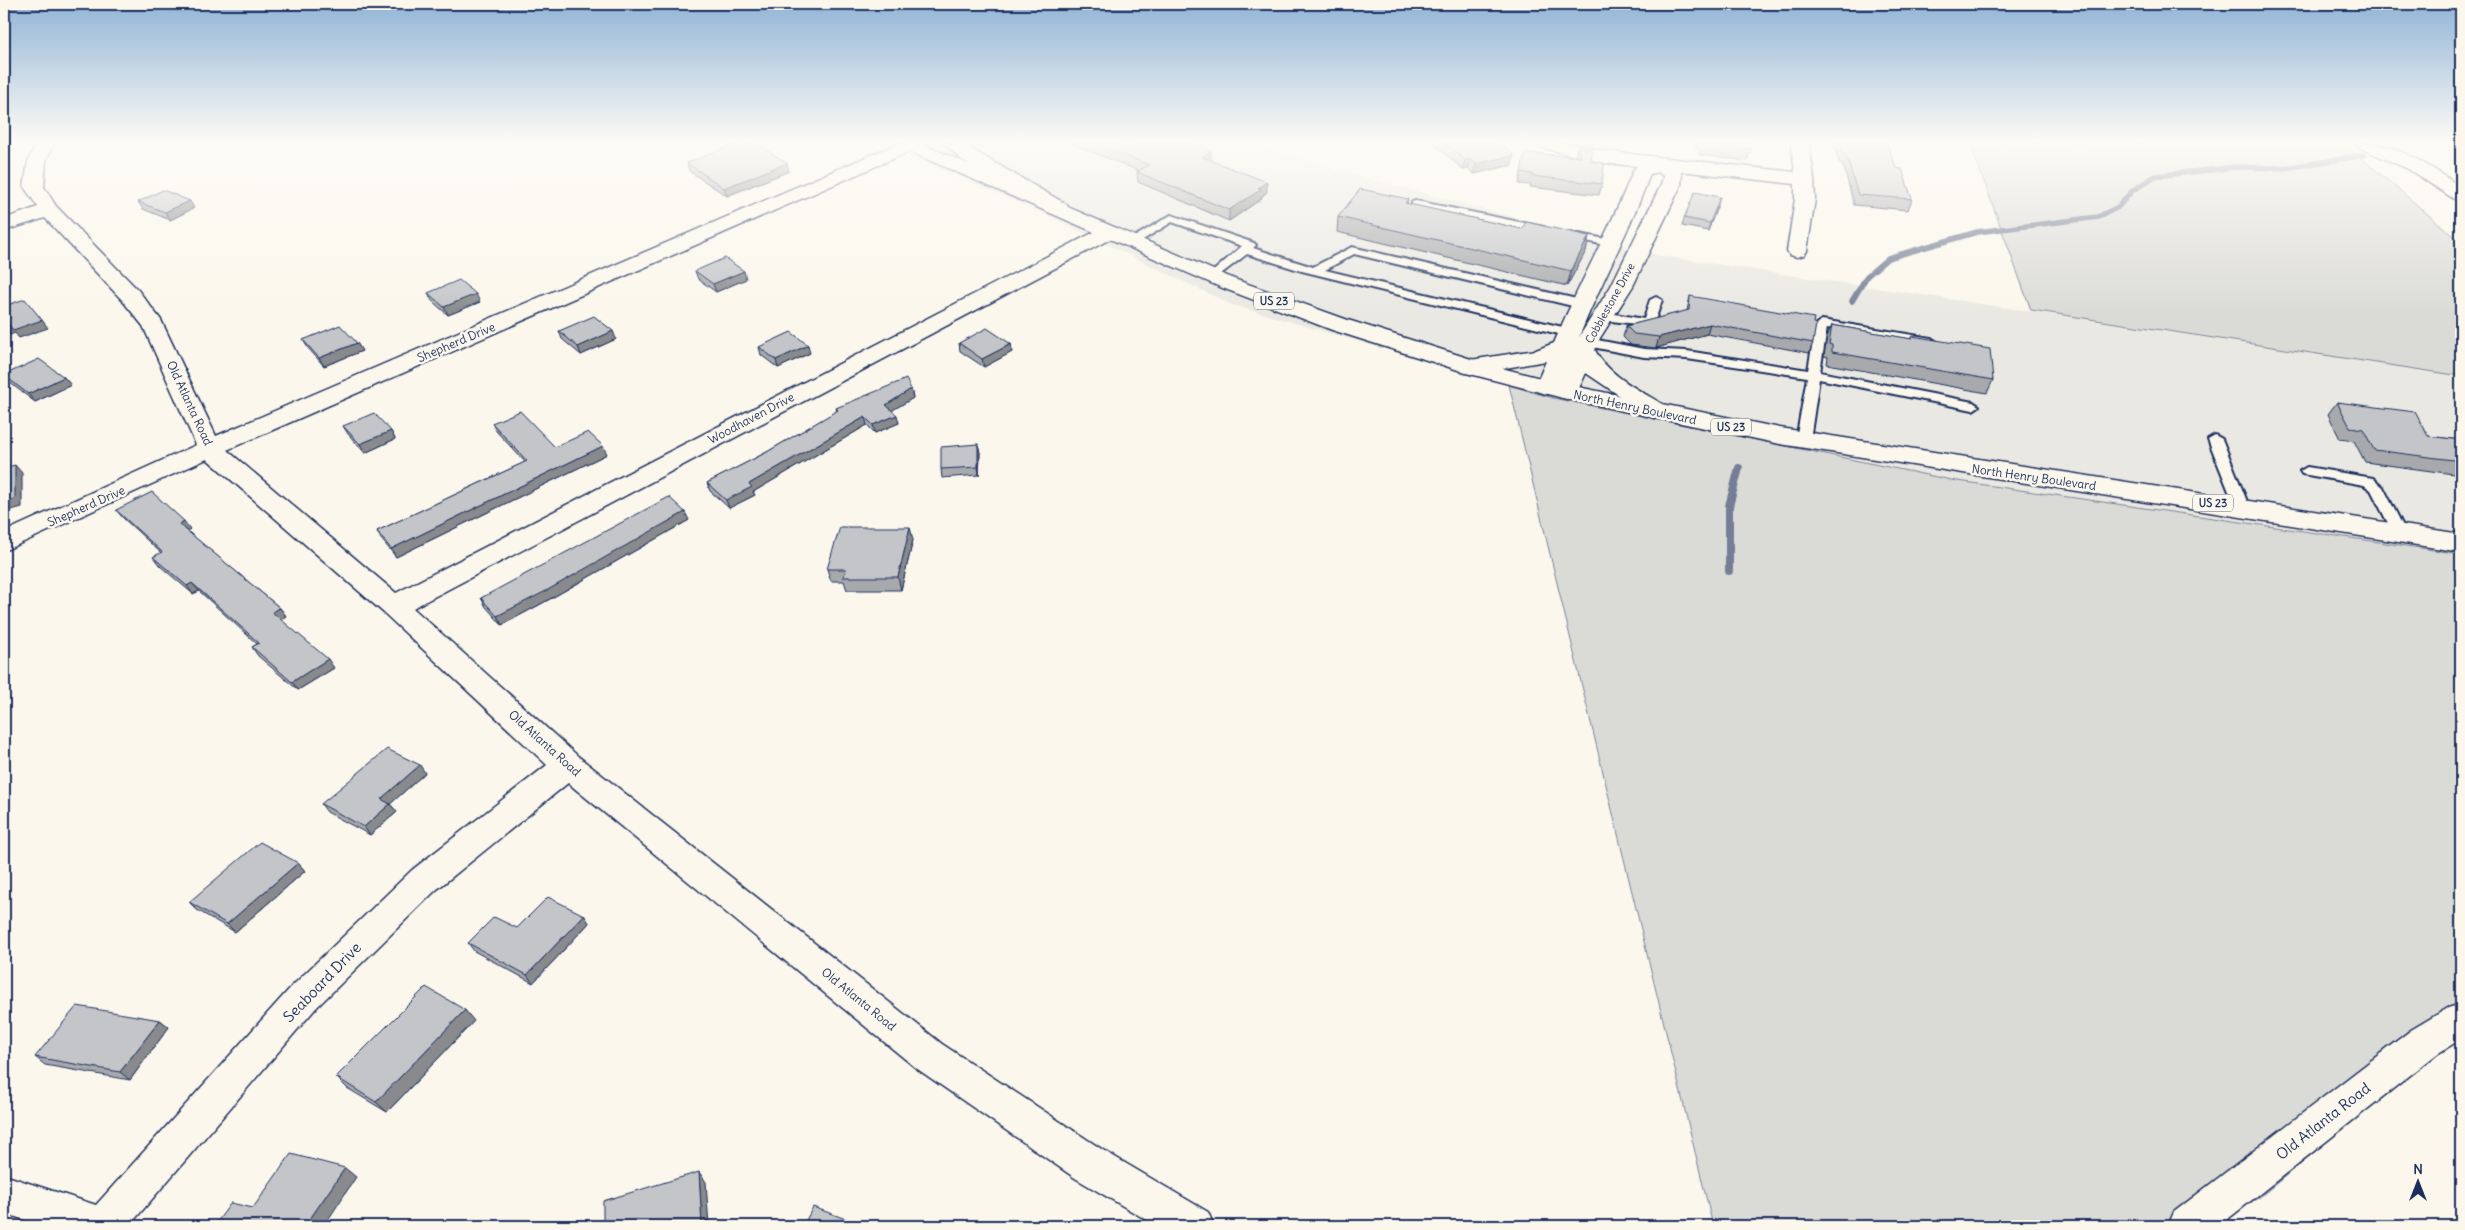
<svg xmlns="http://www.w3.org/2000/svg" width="2465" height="1230" font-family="Delius,sans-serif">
  <rect width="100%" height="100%" fill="#fbf7ec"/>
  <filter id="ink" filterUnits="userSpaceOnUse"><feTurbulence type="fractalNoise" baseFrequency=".02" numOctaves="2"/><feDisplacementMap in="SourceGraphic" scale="10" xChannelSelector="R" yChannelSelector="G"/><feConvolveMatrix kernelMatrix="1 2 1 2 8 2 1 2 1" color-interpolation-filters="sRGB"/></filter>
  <g filter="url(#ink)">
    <!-- built -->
    <path fill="#eae8e2" d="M877,143H1250L1337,170L1656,255L2461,376V554L1951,480L1553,398L1230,304L1038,211Z"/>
    <!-- green -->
    <g fill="#dadad7" stroke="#7a849a">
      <path d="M1970,143H2343L2461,242V376L2031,310Z"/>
      <path d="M1509,385L1553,398L1951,480L2461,554V1030L2260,1197L2209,1226H1713Z"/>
    </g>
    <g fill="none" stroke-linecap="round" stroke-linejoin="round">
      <!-- stream-far1 -->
      <path stroke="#747e96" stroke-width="5.5" d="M1852,301L1867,276L1888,258L1977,232L2098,217L2118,207L2132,191L2155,176L2236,167L2285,168L2364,155"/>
      <!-- stream -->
      <path stroke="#747e96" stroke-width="8" d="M1729,571V506L1739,468"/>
      <defs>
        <g id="service">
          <path d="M1416,201L1544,227L1549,230L1544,233L1412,206V202Z"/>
          <path d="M1171,215L1254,243L1256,245L1253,248L1313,267L1352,247L1581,300L1587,304L1581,308L1354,254L1325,270L1575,330L1577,333L1571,337L1302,271L1247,254L1213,280L1209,279V275L1242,246L1172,222L1136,244H1128L1126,242Z"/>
          <path d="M1569,232L1611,240L1617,243L1611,246L1565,237L1564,235Z"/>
          <path d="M1656,297L1662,300L1653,326L1603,320L1597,316L1603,312L1644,319L1650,300Z"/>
          <path d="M1822,320L1931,338L1937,342L1931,346L1827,328L1820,372L1973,402L1979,406L1973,410L1819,379L1810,440L1803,444L1796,440L1807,377L1687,359L1644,357L1587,346L1581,342L1587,338L1644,349L1687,351L1808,370L1816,324Z"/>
          <path d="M2215,435L2222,439L2250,509L2248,512L2243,514L2236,509L2208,439Z"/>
          <path d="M2307,467L2373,478L2383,487L2407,534L2405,537H2395L2371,490L2364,485L2302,474L2300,471Z"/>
        </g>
        <g id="minor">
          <path d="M36,143H54L46,161L44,187L56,206L138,290L161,320L216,436L899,143H923L920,147L227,450L396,593L1102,228L1109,226L1116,228L1119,232L1116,236L413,608L579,757L942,1044L1103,1150L1208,1212L1214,1226H1157L1075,1178L916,1068L568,783L436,890L316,1008L129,1226H43L4,1213V1175L96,1205L292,986L412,870L547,765L384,613L207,459L4,551V532L196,445L143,326L122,300L45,218L4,231V219L38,207L24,187L28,161Z"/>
          <path d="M1537,143H1565L1603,151L1795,172L1791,143H1809L1814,179L1815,199L1807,251L1804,255L1797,257L1790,255L1787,251L1795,199V184L1680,171L1682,175L1681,185L1633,286L1600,338L1595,350C1609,377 1642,391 1667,407L1671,412L1667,417L1659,419L1651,417L1586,373L1575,397L1567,399L1559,397L1556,391L1547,394L1539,392L1535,387L1546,361L1470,374L1462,372L1459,367L1462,362L1470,360L1536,350L1554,343C1578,285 1610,230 1633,171L1637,166L1603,163L1540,147ZM1658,172L1663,176L1661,185L1611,286L1579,337C1601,282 1630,230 1650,174Z"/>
          <path d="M2355,143C2394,140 2429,166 2461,187V201L2454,199L2408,169L2358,147Z"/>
          <path d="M2461,1004V1039L2437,1054L2219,1226H2168L2174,1212L2411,1030L2448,1008Z"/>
        </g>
        <path id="primary" d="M944,143H964L976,152L1066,204L1069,208L1066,212H1052L962,160Z"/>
        <path id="trunk" d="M896,143H920L1234,279L1348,320L1490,365L1568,385L1780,428L2461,534V552L1780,444L1559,397L1474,375L1332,330L1220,287L899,147Z"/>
      </defs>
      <!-- service casing -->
      <use href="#service" stroke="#1b2f5e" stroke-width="4"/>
      <!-- minor casing -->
      <use href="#minor" stroke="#1b2f5e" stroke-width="3"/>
      <!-- primary casing -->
      <use href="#primary" stroke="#1b2f5e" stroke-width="3"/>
      <!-- trunk casing -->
      <use href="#trunk" stroke="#1b2f5e" stroke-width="3"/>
      <!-- service -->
      <use href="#service" fill="#fbf7ec" fill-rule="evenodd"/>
      <!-- minor -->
      <use href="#minor" fill="#fbf7ec" fill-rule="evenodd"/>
      <!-- primary -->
      <use href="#primary" fill="#fbf7ec" fill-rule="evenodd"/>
      <!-- trunk -->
      <use href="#trunk" fill="#fbf7ec" fill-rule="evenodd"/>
    </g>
    <!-- wall -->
    <g fill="#a8a9ad" stroke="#1b2f5e">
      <path d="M1070,143H1188L1211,160L1267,192L1262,196L1261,199L1229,221L1138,182L1137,172L1139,171Z"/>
      <path d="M1433,143H1499L1514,155L1512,165L1474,174L1468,169L1463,170Z"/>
      <path d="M1573,143H1592L1591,147Z"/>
      <path d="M1696,143H1750L1751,149L1747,161L1699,155V149H1696Z"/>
      <path d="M1833,143H1887L1896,168L1912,199L1908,210L1854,205L1844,168L1839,162Z"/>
      <path d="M1577,147L1591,161L1602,184L1599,195L1530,187L1531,185L1519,184L1525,153L1575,157Z"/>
      <path d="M687,163L789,171L727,196L689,171Z"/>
      <path d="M1720,197L1708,231L1682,226L1684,218Z"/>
      <path d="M1408,199L1407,204L1522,229L1589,236L1586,251L1567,286L1337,232L1338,217Z"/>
      <path d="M138,202L194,208L170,220L143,209Z"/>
      <path d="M695,271L746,279L716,292L698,279Z"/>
      <path d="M428,293L480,302L448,315L432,301Z"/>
      <path d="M1690,296L1813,343L1809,353L1707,334L1656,348L1631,345L1623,337L1626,326L1687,311Z"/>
      <path d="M1832,325L1910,339L1912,336L1993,380L1987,393L1827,364L1828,357L1824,356L1827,337Z"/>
      <path d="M559,331L616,339L581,355L562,339Z"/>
      <path d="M303,340L357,343L362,351L324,366L308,348Z"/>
      <path d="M959,343L1011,344L1012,352L984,367L960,351Z"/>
      <path d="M759,347L810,353L778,368L761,355Z"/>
      <path d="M4,375L71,385L35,402L10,383Z"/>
      <path d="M911,389L913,398L892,410L899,423L875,433L867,425L753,492L755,495L729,508L710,491L707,483L767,452L837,411L836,408Z"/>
      <path d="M2337,402L2428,436L2461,440V475L2365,462L2354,441L2340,439L2328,414Z"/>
      <path d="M492,423L555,447L607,454L396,557L381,539L377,531L525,462L496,431Z"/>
      <path d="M343,426L391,431L395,439L365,453L348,434Z"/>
      <path d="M978,444L980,453L979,475L942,478L941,469Z"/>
      <path d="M116,510L190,529L187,531L280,608L286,616L280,619L334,668L298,690L258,656L252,647L257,644L199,591L193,594L160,566L153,557L161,553L123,518Z"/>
      <path d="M689,520L550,599L502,625L486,607L481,598Z"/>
      <path d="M913,540L901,590H847L844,581H831L827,569Z"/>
      <path d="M425,773L390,804L397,812L370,835L327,812L321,804Z"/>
      <path d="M298,863L305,871L235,932L197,910L189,902Z"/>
      <path d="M584,915L589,923L533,983L474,951L468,943L517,928Z"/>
      <path d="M160,1020L169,1027L130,1080L45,1065L35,1057Z"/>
      <path d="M474,1021L387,1112L347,1088L336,1077Z"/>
    </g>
    <!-- shaded-wall -->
    <g fill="#888a8d" stroke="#1b2f5e">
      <path d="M1211,151V162L1202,157Z"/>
      <path d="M1514,155L1512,165L1474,174L1476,164Z"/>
      <path d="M1470,159L1468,169L1463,170L1465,160Z"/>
      <path d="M787,163L789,171L727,196L724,188Z"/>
      <path d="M1267,182V192L1262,196L1261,199L1229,221V210L1258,188Z"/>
      <path d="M1720,197L1718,205L1708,231L1710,223Z"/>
      <path d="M190,201L194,208L170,220L165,212Z"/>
      <path d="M1589,236L1586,251L1567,286L1571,271Z"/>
      <path d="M744,271L746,279L716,292L713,284Z"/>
      <path d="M476,294L480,302L448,315L444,307Z"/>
      <path d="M42,320L48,328L19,338L15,333L10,335L4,327L9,325Z"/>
      <path d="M1710,324L1707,334L1656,348L1659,337Z"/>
      <path d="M613,331L616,339L581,355L578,347Z"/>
      <path d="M357,343L362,351L324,366L319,358Z"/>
      <path d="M1011,344L1012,352L984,367L982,359Z"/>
      <path d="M808,345L810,353L778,368L776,360Z"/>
      <path d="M64,377L71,385L35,402L28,394Z"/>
      <path d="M911,389L913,398L888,413L886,405Z"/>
      <path d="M897,415L899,423L875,433L873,425Z"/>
      <path d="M865,417L867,425L753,492L755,495L729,508L726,500L749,484Z"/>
      <path d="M391,431L395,439L365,453L360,444Z"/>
      <path d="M978,444L980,453L979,475L978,467Z"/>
      <path d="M603,446L607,454L396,557L391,549Z"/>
      <path d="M15,465L22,473V507L4,512V502Z"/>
      <path d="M685,512L689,520L550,599L502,625L497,616Z"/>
      <path d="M184,521L190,529L185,532L179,524Z"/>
      <path d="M910,527L913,540L901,590L898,577Z"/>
      <path d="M192,583L199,591L193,594L187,586Z"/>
      <path d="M280,608L286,616L278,621L272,612Z"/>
      <path d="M328,659L334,668L298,690L292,682Z"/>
      <path d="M420,765L425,773L387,807L381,799Z"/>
      <path d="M390,804L397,812L370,835L364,827Z"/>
      <path d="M298,863L305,871L235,932L227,924Z"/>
      <path d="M584,915L589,923L533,983L527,975Z"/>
      <path d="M465,1010L474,1021L387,1112L376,1102Z"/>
      <path d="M160,1020L169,1027L130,1080L120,1072Z"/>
      <path d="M345,1168L356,1177L324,1226H305Z"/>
      <path d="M699,1172L706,1182L709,1226H702Z"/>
    </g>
    <!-- building -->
    <g fill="#c3c5c9" stroke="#1b2f5e">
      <path d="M737,143H755L787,163L724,188L687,163Z"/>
      <path d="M1094,143H1188L1211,151L1202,157L1267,182L1258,188L1262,189L1229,210L1137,172L1149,165Z"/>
      <path d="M1445,143H1499L1514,155L1476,164L1470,159L1465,160Z"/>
      <path d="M1702,143H1750L1751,149L1702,144Z"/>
      <path d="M1840,143H1887L1896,168L1902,169L1912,199L1858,195L1847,158L1842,151Z"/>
      <path d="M1577,147L1592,150L1591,161L1604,163L1602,184L1532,176L1533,174L1521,172L1525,153L1581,157Z"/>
      <path d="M1360,189L1408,199L1405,203L1522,229L1526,222L1589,236L1571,271L1338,217Z"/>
      <path d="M163,190L190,201L165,212L138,202Z"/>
      <path d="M1695,192L1720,197L1710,223L1684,218Z"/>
      <path d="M725,258L744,271L713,284L695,271Z"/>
      <path d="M459,280L476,294L444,307L428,293Z"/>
      <path d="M1690,296L1814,318L1813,323L1816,324L1813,343L1710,324L1659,337L1634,334L1626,326L1689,310Z"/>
      <path d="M25,299L42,320L13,330L9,325L4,327V306Z"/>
      <path d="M594,316L613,331L578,347L559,331Z"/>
      <path d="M340,325L357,343L319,358L303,340Z"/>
      <path d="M1832,325L1912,339V336L1990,349L1993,380L1832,352V345L1829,344Z"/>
      <path d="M987,328L1011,344L982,359L959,343Z"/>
      <path d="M791,332L808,345L776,360L759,347Z"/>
      <path d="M39,359L64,377L28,394L4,375Z"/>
      <path d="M906,379L911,389L886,405L897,415L873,425L865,417L749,484L752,487L726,500L707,483L767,452L838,410L836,408Z"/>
      <path d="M2337,402L2415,412L2428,436L2461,440V461L2374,450L2363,429L2350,427Z"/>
      <path d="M520,411L555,447L588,432L603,446L391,549L377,531L527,461L492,423Z"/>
      <path d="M374,413L391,431L360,444L343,426Z"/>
      <path d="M978,444V467L941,469V447Z"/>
      <path d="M15,465V499L4,502V468Z"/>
      <path d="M152,492L184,521L179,524L280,608L272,612L328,659L292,682L252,647L259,643L192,583L187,586L153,557L162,552L116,510Z"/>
      <path d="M669,497L685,512L546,591L497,616L481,598Z"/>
      <path d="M840,527H910L898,577H843L846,569H827Z"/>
      <path d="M387,749L420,765L381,799L390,804L364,827L321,804Z"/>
      <path d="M260,842L298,863L227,924L189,902Z"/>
      <path d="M548,897L584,915L527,975L468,943L494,917L517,928Z"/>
      <path d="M426,987L465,1010L376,1102L336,1077Z"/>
      <path d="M77,1006L160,1020L120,1072L35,1057Z"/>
      <path d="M291,1154L345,1168L305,1226H214L231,1203L253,1208Z"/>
      <path d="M699,1172L702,1226H603V1201Z"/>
      <path d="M813,1207L865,1226H803Z"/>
    </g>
  </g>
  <!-- sky -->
  <linearGradient id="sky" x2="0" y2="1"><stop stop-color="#91b4d6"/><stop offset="0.45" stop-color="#fdfbf6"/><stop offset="1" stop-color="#fdfbf6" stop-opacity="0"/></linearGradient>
  <rect width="2465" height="315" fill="url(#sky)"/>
  <g text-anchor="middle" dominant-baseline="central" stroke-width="5" stroke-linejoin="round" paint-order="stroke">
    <!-- shield labels -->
    <g fill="#fbf7ec" stroke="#5e6b89" stroke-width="1">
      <rect x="1254" y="292.5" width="40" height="17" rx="4"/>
      <rect x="1711" y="418.5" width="40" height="17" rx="4"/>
      <rect x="2193" y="494.5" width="40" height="17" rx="4"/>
    </g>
    <g font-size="11" font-weight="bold" fill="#1b2f5e">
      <text x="1274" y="301">US 23</text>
      <text x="1731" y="427">US 23</text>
      <text x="2213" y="503">US 23</text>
    </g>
    <!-- far-street labels -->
    <g font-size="11" fill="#1b2f5e" stroke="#fbf7ec">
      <text transform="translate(1610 303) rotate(-61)">Cobblestone Drive</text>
    </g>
    <!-- street labels -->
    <g font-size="12" fill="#1b2f5e" stroke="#fbf7ec">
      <text transform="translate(456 342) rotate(-23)">Shepherd Drive</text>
      <text transform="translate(190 403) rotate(65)">Old Atlanta Road</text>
      <text transform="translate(1635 407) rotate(12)">North Henry Boulevard</text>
      <text transform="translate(751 418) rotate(-28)">Woodhaven Drive</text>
      <text transform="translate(2034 477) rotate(8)">North Henry Boulevard</text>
      <text transform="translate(86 506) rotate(-24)">Shepherd Drive</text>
      <text transform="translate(545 743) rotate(42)">Old Atlanta Road</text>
      <text transform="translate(859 999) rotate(39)">Old Atlanta Road</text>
    </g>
    <!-- near-street labels -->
    <g font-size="15" fill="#1b2f5e" stroke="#fbf7ec">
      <text transform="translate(322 982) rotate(-46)">Seaboard Drive</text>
      <text transform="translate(2323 1121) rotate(-38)">Old Atlanta Road</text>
    </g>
  </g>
  <!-- margin -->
  <rect width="2465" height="1230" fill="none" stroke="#fbf7ec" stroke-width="20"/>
  <rect x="10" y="10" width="2445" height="1210" fill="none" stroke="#1b2f5e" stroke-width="2" filter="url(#ink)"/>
  <!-- north arrow -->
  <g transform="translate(2418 1182)" stroke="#fbf7ec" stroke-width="4" paint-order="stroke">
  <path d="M0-4L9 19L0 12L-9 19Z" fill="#1b2f5e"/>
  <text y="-8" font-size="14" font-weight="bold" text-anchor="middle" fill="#1b2f5e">N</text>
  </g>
</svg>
